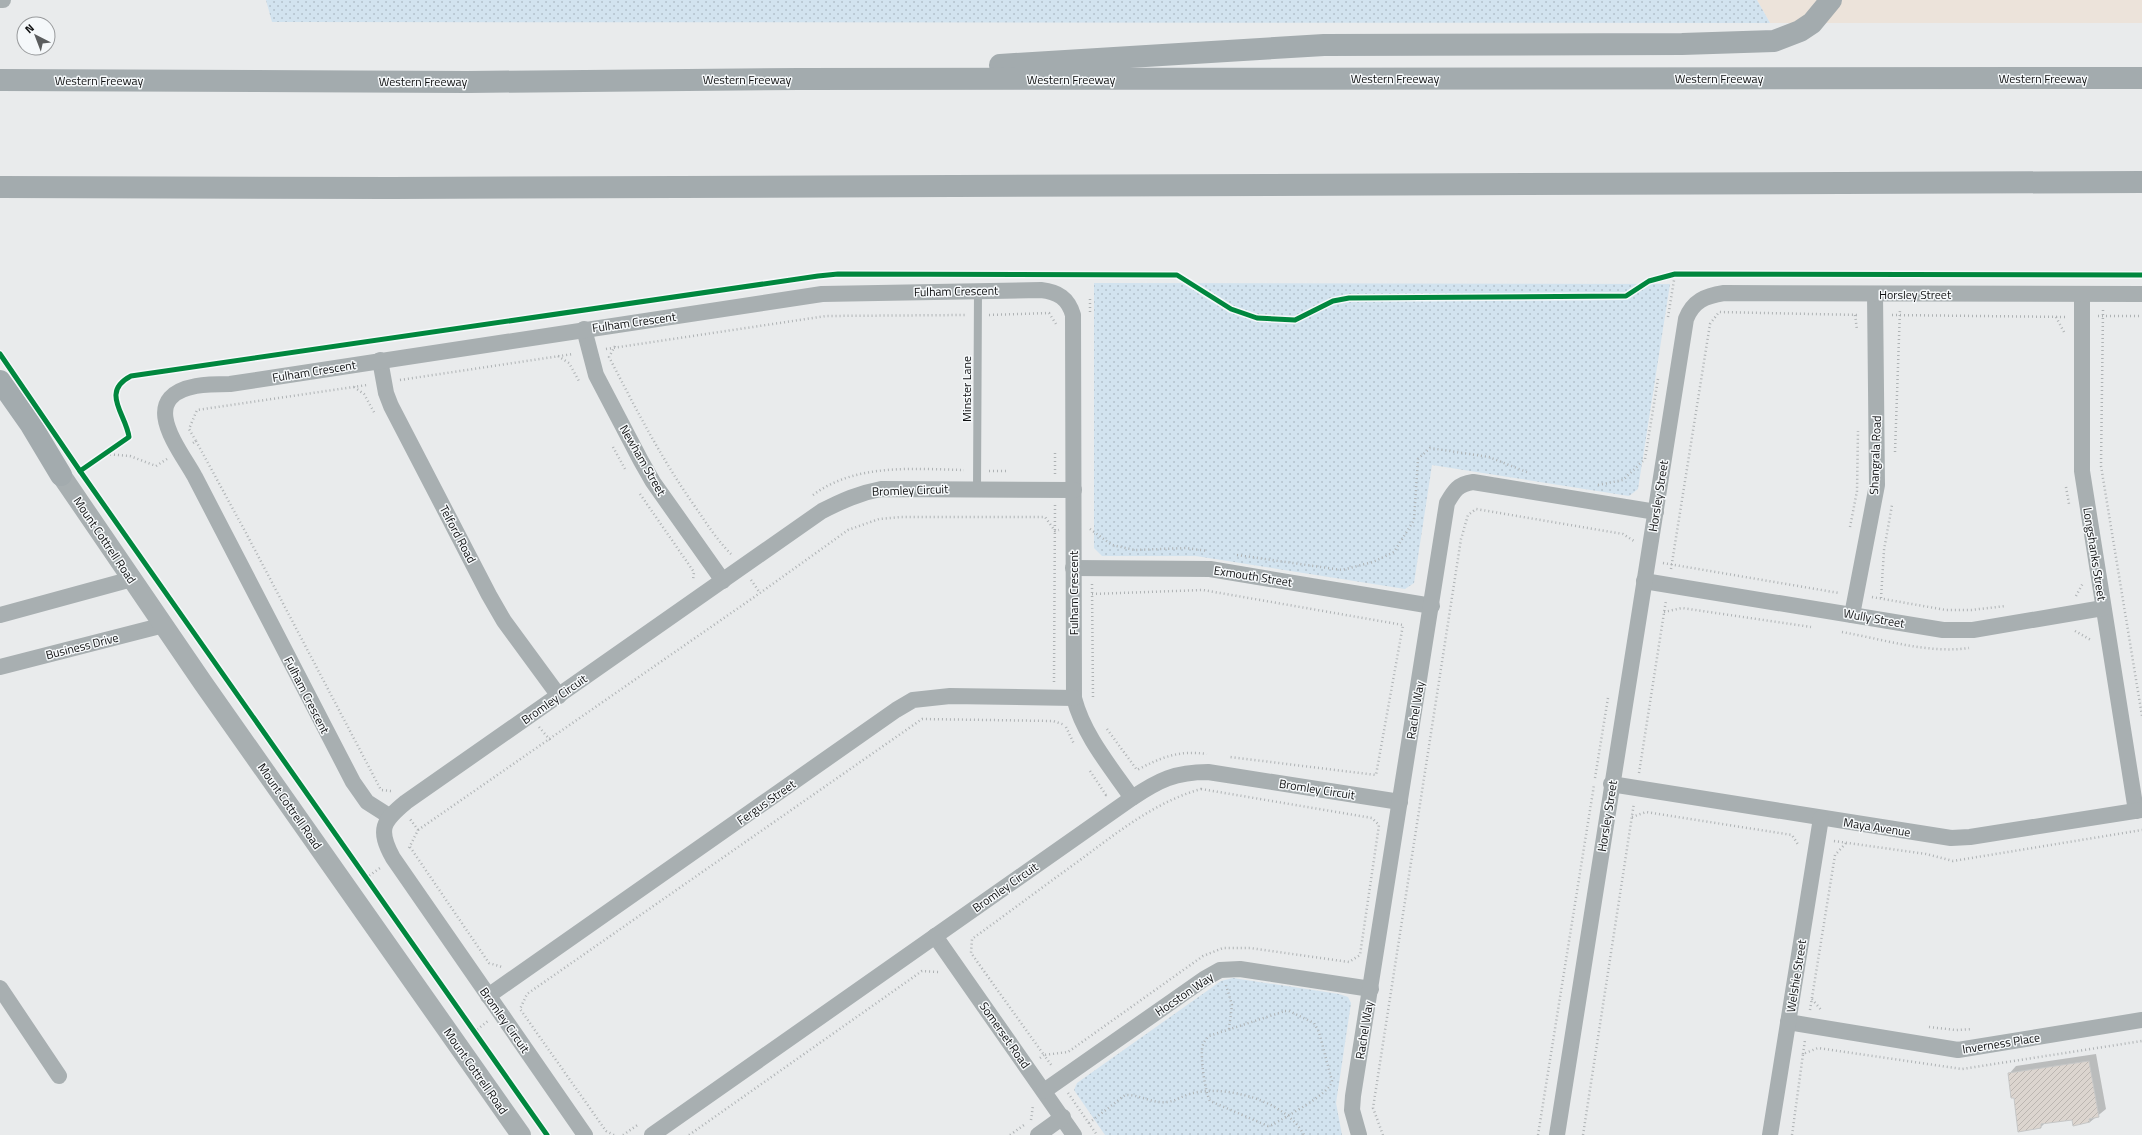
<svg xmlns="http://www.w3.org/2000/svg" width="2142" height="1135" font-family="'Titillium Web',sans-serif">
  <defs>
    <pattern id="grass-dots" width="8" height="8" patternUnits="userSpaceOnUse"><rect width="8" height="8" fill="#d2e3ef"/><path d="M2 2h.1M6 6h.1" fill="none" stroke="#b3c2cc" stroke-width="1.8" stroke-linecap="round"/></pattern>
    <pattern id="building-hatch" width="6" height="6" patternUnits="userSpaceOnUse"><rect width="6" height="6" fill="#dcd5cf"/><path d="M-1 1l2-2M0 6l6-6M5 7l2-2" fill="none" stroke="#bcb6b1"/></pattern>
  </defs>
  <rect width="100%" height="100%" fill="#e9ebec"/>
  <!-- commercial -->
  <path fill="#ece3da" d="M1757,0H2142V23H1770Z"/>
  <!-- grass -->
  <g fill="url(#grass-dots)">
    <path d="M266,0H1757L1770,23L272,22Z"/>
    <path d="M1094,283L1670,284L1638,489L1629,496L1432,465L1414,583L1405,589L1196,556H1102L1094,548Z"/>
    <path d="M1233,978L1339,994L1348,997L1351,1003L1336,1103L1342,1135H1105L1074,1090L1077,1083L1221,981Z"/>
  </g>
  <!-- shadow -->
  <path fill="#0003" d="M2096,1054L2106,1109L2090,1122L2073,1119L2045,1123L2041,1127L2015,1097L2009,1074L2016,1066Z"/>
  <!-- building -->
  <path fill="url(#building-hatch)" stroke="#c6c7c7" d="M2089,1061L2099,1117L2089,1119L2090,1122L2073,1126L2072,1120L2041,1124V1128L2018,1132L2014,1098H2011L2008,1073Z"/>
  <g fill="none" stroke-linecap="round" stroke-linejoin="round">
    <!-- path -->
    <g stroke="#aeb2b4" stroke-width="2.5" stroke-dasharray="1 3" stroke-linecap="butt">
      <path d="M1056,275H1177L1231,309L1257,318L1295,320L1333,301L1349,298L1626,296L1649,281L1675,274L2142,275"/>
      <path d="M1090,299V313"/>
      <path d="M2103,310L2101,466L2142,716"/>
      <path d="M989,315L1049,313L1056,324"/>
      <path d="M1855,315L1857,330"/>
      <path d="M1892,315L2067,317"/>
      <path d="M2098,316H2142"/>
      <path d="M1668,317L1675,274"/>
      <path d="M2056,317L2065,334"/>
      <path d="M615,346L609,357C636,409 662,460 696,508C707,524 717,540 731,554"/>
      <path d="M606,349L826,316L966,315"/>
      <path d="M558,356L569,363L580,383"/>
      <path d="M400,380L573,354"/>
      <path d="M354,387L364,394L375,414"/>
      <path d="M196,441L246,533L381,790L391,791"/>
      <path d="M193,443L196,441L189,429L197,410L367,385"/>
      <path d="M613,447L625,469"/>
      <path d="M1895,452L1900,309"/>
      <path d="M106,454L130,456L156,466L167,459"/>
      <path d="M80,471L129,437C126,414 100,392 131,376L801,278L838,274H895"/>
      <path d="M989,471H1008"/>
      <path d="M1055,474V451"/>
      <path d="M1598,485L1623,480L1645,459L1658,379"/>
      <path d="M2066,487L2069,504"/>
      <path d="M640,494L694,572L693,580"/>
      <path d="M813,495C856,463 914,469 964,470"/>
      <path d="M1850,527L1857,491L1858,431"/>
      <path d="M1090,529L1112,545L1135,550L1186,548L1208,551"/>
      <path d="M1237,555L1342,570L1373,562L1394,552L1414,520L1418,459L1430,448L1489,457L1529,473"/>
      <path d="M1663,563L1839,593"/>
      <path d="M1671,569L1710,324L1719,312L1859,315"/>
      <path d="M751,580L760,593"/>
      <path d="M1092,584L1093,699"/>
      <path d="M1092,594L1203,590L1403,625L1376,775L1230,757"/>
      <path d="M2076,596L2083,583"/>
      <path d="M1872,597L1946,610H1971L2006,606"/>
      <path d="M1881,598L1884,550L1892,505"/>
      <path d="M1664,612L1682,608L1811,627"/>
      <path d="M2075,631L2091,640"/>
      <path d="M1842,632C1882,639 1928,654 1969,648"/>
      <path d="M1054,682L1055,505"/>
      <path d="M539,727L550,740"/>
      <path d="M1066,727L1074,744"/>
      <path d="M1107,729L1137,770C1162,757 1179,750 1207,754"/>
      <path d="M1090,771L1106,795L1107,794"/>
      <path d="M1639,773L1666,600"/>
      <path d="M1595,778L1608,698"/>
      <path d="M1201,789L1372,818L1379,825L1360,955L1349,962L1250,948H1223L1203,956L1068,1052L1044,1055L971,953L972,939C1008,913 1044,886 1080,860C1118,832 1155,802 1201,789Z"/>
      <path d="M1632,817L1646,812L1792,835L1799,846"/>
      <path d="M418,830L760,593L848,530L879,519L901,517H1045L1055,531L1059,530"/>
      <path d="M1834,841L1926,854L1953,861L2142,830"/>
      <path d="M410,847L489,963L502,967"/>
      <path d="M409,848L418,830L410,819"/>
      <path d="M366,878L380,868"/>
      <path d="M1226,985L1232,1005L1229,1029"/>
      <path d="M1812,999L1822,1011"/>
      <path d="M1810,1010L1835,855L1847,842"/>
      <path d="M1285,1011H1289L1314,1023L1319,1032L1332,1081C1330,1094 1285,1117 1272,1125L1268,1126L1210,1101C1205,1092 1201,1061 1202,1050C1202,1045 1205,1040 1209,1036Z"/>
      <path d="M1929,1027L1956,1030L1972,1029"/>
      <path d="M474,1032L488,1021"/>
      <path d="M1803,1054L1805,1040"/>
      <path d="M1040,1058L1044,1055L1052,1066"/>
      <path d="M1068,1093L1097,1135"/>
      <path d="M1031,1120L1033,1105"/>
      <path d="M1089,1123L1125,1095C1139,1094 1153,1104 1167,1102C1176,1101 1184,1095 1193,1093C1228,1085 1286,1101 1304,1135"/>
      <path d="M614,1135L606,1131L520,1009L527,994L922,719L1053,721L1065,725"/>
      <path d="M623,1135L639,1124"/>
      <path d="M689,1135L922,971L939,972L940,973"/>
      <path d="M1010,1135L1024,1125"/>
      <path d="M1383,1135L1373,1108L1461,539L1468,515L1476,509L1623,534L1634,541"/>
      <path d="M1538,1135L1594,785"/>
      <path d="M1583,1135L1634,803"/>
      <path d="M1792,1135L1803,1054L1818,1048L1962,1069L2142,1041"/>
    </g>
    <!-- service -->
    <path stroke="#a8afb1" stroke-width="8" d="M977,489L978,290"/>
    <!-- minor -->
    <g stroke="#a8afb1" stroke-width="16">
      <path d="M0,0H3"/>
      <path d="M2082,294V471L2136,811"/>
      <path d="M584,329L596,375L641,461L653,482L723,581"/>
      <path d="M380,360L386,393L391,406L489,595L504,621L559,696"/>
      <path d="M1073,568L1210,569L1432,606"/>
      <path d="M1644,581L1943,630H1973L2103,608"/>
      <path d="M0,615L132,579"/>
      <path d="M1852,615L1877,485L1875,294"/>
      <path d="M0,667L164,625"/>
      <path d="M1611,784L1951,838L1970,837L2142,810"/>
      <path d="M389,816L367,802L353,782L195,477C179,448 136,397 196,386C207,384 219,384 230,384L822,294L1041,290C1058,292 1068,298 1073,315L1074,698C1084,736 1110,766 1132,798"/>
      <path d="M935,936L1074,1135"/>
      <path d="M0,988L59,1076"/>
      <path d="M488,996L896,710L913,700L950,696L1074,698"/>
      <path d="M1788,1022L1958,1050L2142,1020"/>
      <path d="M1044,1091L1204,979L1220,970L1240,969L1371,989"/>
      <path d="M585,1135L393,858C377,829 383,821 406,802L822,511C842,501 859,493 881,489L1074,490"/>
      <path d="M652,1135L1132,798C1159,780 1175,772 1208,772L1400,802"/>
      <path d="M1038,1135L1063,1117"/>
      <path d="M1359,1135L1352,1110L1353,1096L1447,503C1454,491 1458,484 1473,482L1656,512"/>
      <path d="M1557,1135L1686,319C1693,301 1705,296 1724,293L2142,294"/>
      <path d="M1770,1135L1821,818"/>
    </g>
    <!-- tertiary -->
    <path stroke="#a8afb1" stroke-width="20" d="M61,475L203,683L521,1135"/>
    <!-- motorway -->
    <g stroke="#a3abae" stroke-width="22">
      <path d="M1000,65L1324,45L1682,44L1774,41L1800,31L1812,23L1831,0"/>
      <path d="M0,80L467,82L799,79L2142,78"/>
      <path d="M0,187L392,188L2142,182"/>
      <path d="M0,381L31,425L61,475"/>
    </g>
    <defs>
      <g id="cycleway">
        <path d="M0,354L80,471L547,1135"/>
        <path d="M80,471L129,437C126,414 100,392 131,376L818,276L838,274L1177,275L1231,309L1257,318L1295,320L1333,301L1349,298L1626,296L1649,281L1675,274L2142,275"/>
      </g>
    </defs>
    <!-- cycleway casing -->
    <use href="#cycleway" stroke="#f5f8fa" stroke-width="8"/>
    <!-- cycleway -->
    <use href="#cycleway" stroke="#00873e" stroke-width="5"/>
  </g>
  <g text-anchor="middle" dominant-baseline="central" stroke-width="3" stroke-linejoin="round" paint-order="stroke">
    <!-- street labels -->
    <g font-size="12" fill="#0f1011" stroke="#f5f8fa">
      <text x="1395" y="78">Western Freeway</text>
      <text x="1719" y="78">Western Freeway</text>
      <text x="2043" y="78">Western Freeway</text>
      <text x="747" y="79">Western Freeway</text>
      <text x="1071" y="79">Western Freeway</text>
      <text x="99" y="80">Western Freeway</text>
      <text x="423" y="81">Western Freeway</text>
      <text transform="translate(956 291) rotate(-1)">Fulham Crescent</text>
      <text x="1915" y="294">Horsley Street</text>
      <text transform="translate(634 322) rotate(-8)">Fulham Crescent</text>
      <text transform="translate(314 371) rotate(-9)">Fulham Crescent</text>
      <text transform="translate(966 389) rotate(-90)">Minster Lane</text>
      <text transform="translate(1875 455) rotate(-88)">Shangrala Road</text>
      <text transform="translate(643 460) rotate(60)">Newham Street</text>
      <text transform="translate(910 490) rotate(-2)">Bromley Circuit</text>
      <text transform="translate(1658 496) rotate(-81)">Horsley Street</text>
      <text transform="translate(458 534) rotate(62)">Telford Road</text>
      <text transform="translate(105 540) rotate(56)">Mount Cottrell Road</text>
      <text transform="translate(2095 554) rotate(81)">Longshanks Street</text>
      <text transform="translate(1253 576) rotate(9)">Exmouth Street</text>
      <text transform="translate(1073 593) rotate(-90)">Fulham Crescent</text>
      <text transform="translate(1874 618) rotate(10)">Wully Street</text>
      <text transform="translate(82 646) rotate(-14)">Business Drive</text>
      <text transform="translate(307 695) rotate(63)">Fulham Crescent</text>
      <text transform="translate(554 699) rotate(-35)">Bromley Circuit</text>
      <text transform="translate(1415 710) rotate(-81)">Rachel Way</text>
      <text transform="translate(1317 789) rotate(9)">Bromley Circuit</text>
      <text transform="translate(766 802) rotate(-35)">Fergus Street</text>
      <text transform="translate(290 806) rotate(55)">Mount Cottrell Road</text>
      <text transform="translate(1607 816) rotate(-81)">Horsley Street</text>
      <text transform="translate(1877 827) rotate(9)">Maya Avenue</text>
      <text transform="translate(1005 887) rotate(-35)">Bromley Circuit</text>
      <text transform="translate(1796 976) rotate(-81)">Welshie Street</text>
      <text transform="translate(1184 994) rotate(-34)">Hocston Way</text>
      <text transform="translate(505 1020) rotate(55)">Bromley Circuit</text>
      <text transform="translate(1364 1030) rotate(-81)">Rachel Way</text>
      <text transform="translate(1005 1035) rotate(55)">Somerset Road</text>
      <text transform="translate(2001 1043) rotate(-9)">Inverness Place</text>
      <text transform="translate(476 1071) rotate(55)">Mount Cottrell Road</text>
    </g>
  </g>
  <!-- north arrow -->
  <g transform="translate(36 36) rotate(318)"><circle r="19" fill="#f5f8fa" stroke="#999b9d"/>
  <path d="M0-3L7 15L0 10L-7 15Z" fill="#5b5d5e"/>
  <text y="-6" font-size="11" font-weight="bold" text-anchor="middle" fill="#0f1011">N</text>
  </g>
</svg>
